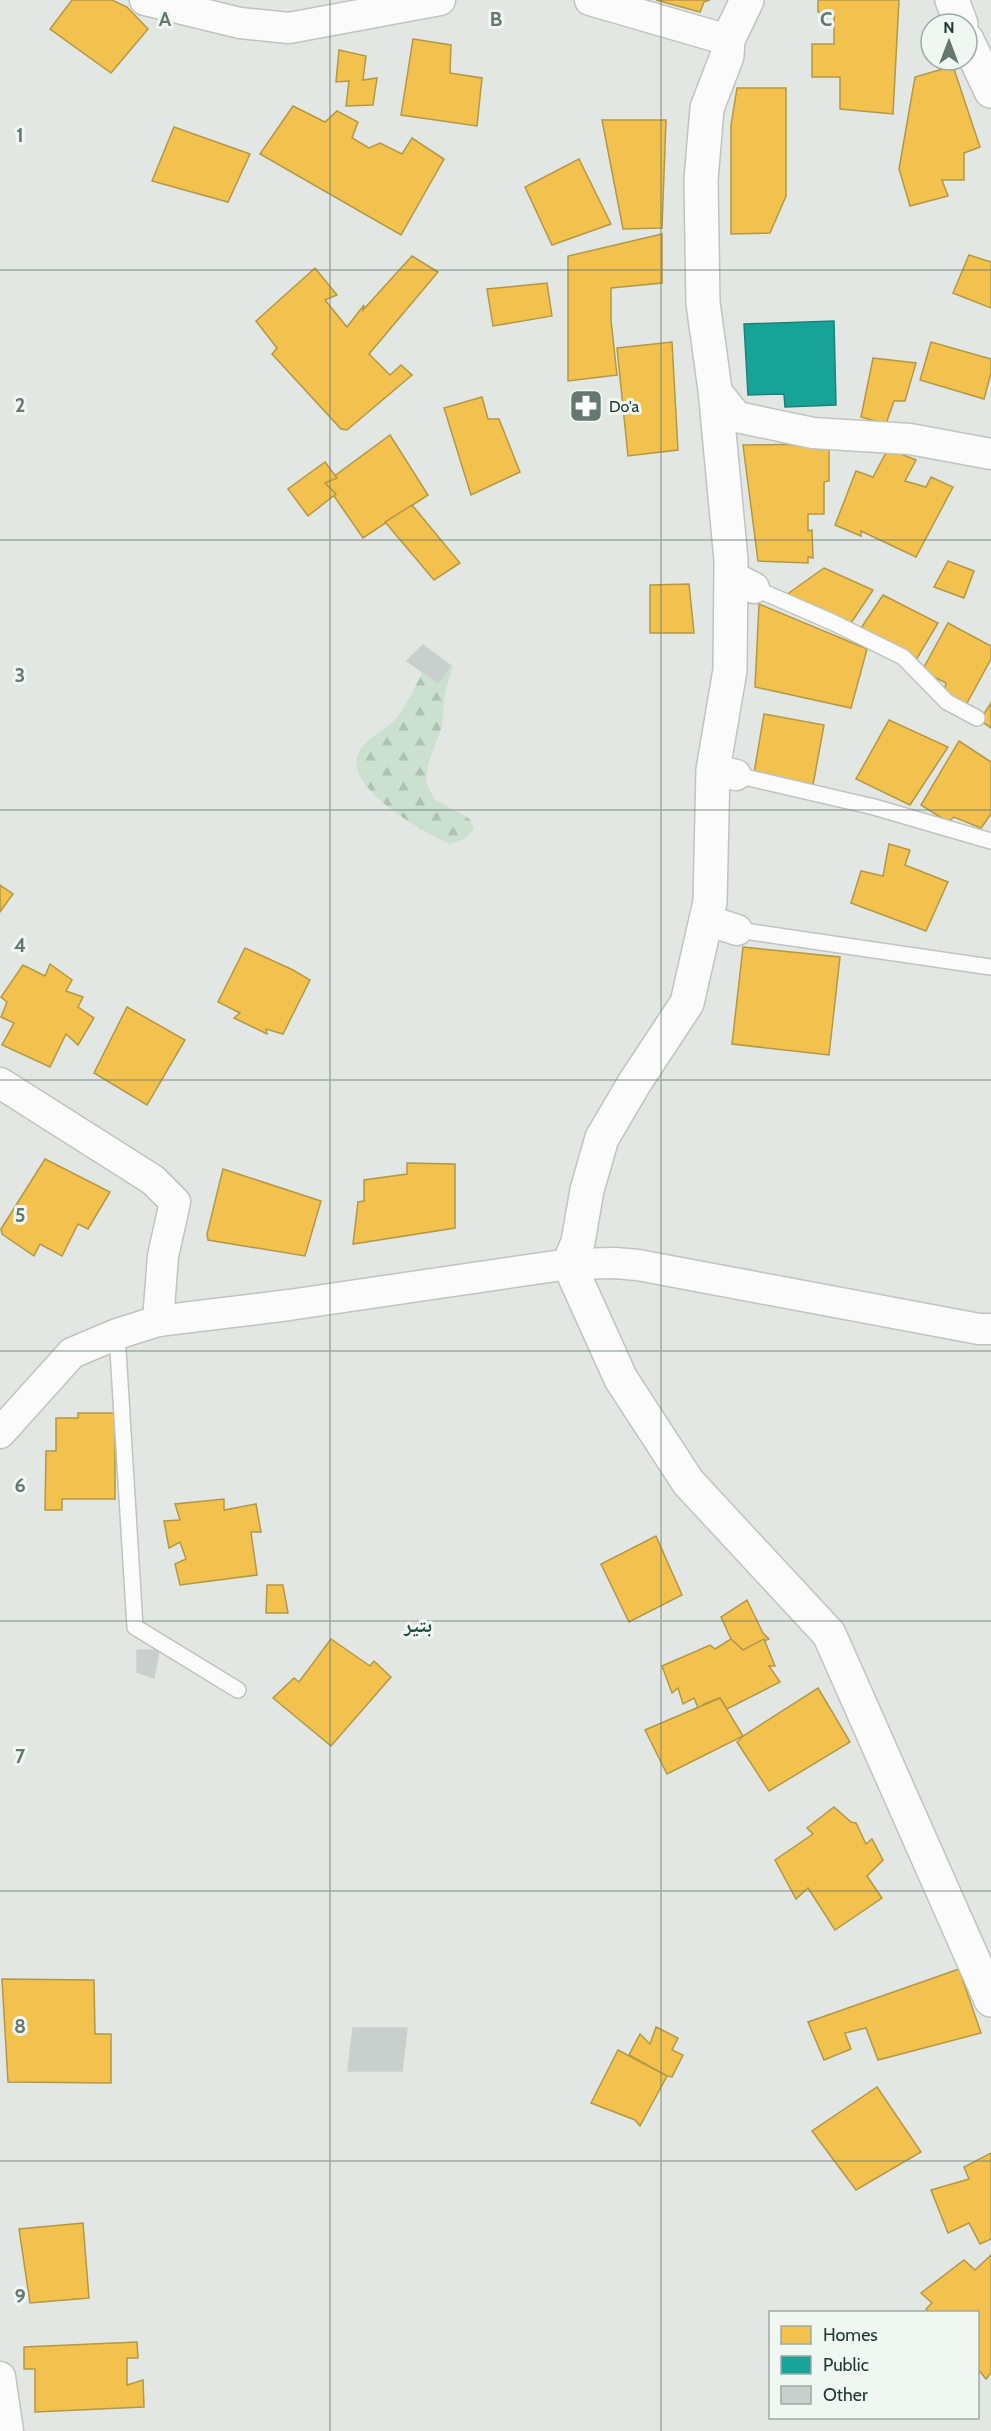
<svg xmlns="http://www.w3.org/2000/svg" width="991" height="2431" font-family="Cabin,'Noto Naskh Arabic',sans-serif">
  <defs>
    <pattern id="forest-firs" width="22" height="20" patternUnits="userSpaceOnUse" patternTransform="scale(1.5)"><rect width="22" height="20" fill="#cbe0d0"/><path d="M5 1l3.5 6h-7zM16 11l3.5 6h-7z" fill="#aec1b3"/></pattern>
  </defs>
  <rect width="100%" height="100%" fill="#e2e7e4"/>
  <!-- forest -->
  <path fill="url(#forest-firs)" d="M433,651L453,666L445,693L442,726L428,765L426,782L434,799L470,819L474,830L464,839L450,844C424,833 344,788 358,754C365,737 388,730 398,716C408,703 415,686 423,672L438,683L450,667Z"/>
  <!-- homes -->
  <g fill="#f2c14e" stroke="#b39845" stroke-width="1.5">
    <path d="M72,0H112L127,7L148,29L111,73L50,29Z"/>
    <path d="M656,0H710L704,2L700,12Z"/>
    <path d="M818,0H899L893,114L840,109V77H812V44H834V12H818Z"/>
    <path d="M413,39L451,45L450,73L482,78L477,126L401,115Z"/>
    <path d="M339,50L366,56L363,80L377,78L373,105L346,106L349,81L336,82Z"/>
    <path d="M953,66L980,147L964,153V180H942L948,196L910,206L899,169L915,77Z"/>
    <path d="M737,88H786V196L770,233L731,234V125Z"/>
    <path d="M293,106L325,122L337,111L358,122L352,138L369,148L380,143L402,154L412,138L444,159L401,235L260,154Z"/>
    <path d="M602,120H666L662,228L623,229Z"/>
    <path d="M174,127L250,154L228,202L152,181Z"/>
    <path d="M579,159L611,224L552,245L525,187Z"/>
    <path d="M662,234V283L611,288V320L617,375L568,381V256Z"/>
    <path d="M969,255L991,262V308L953,293Z"/>
    <path d="M412,256L438,272L369,354L390,375L401,365L412,375L347,430L341,429L272,354L277,348L256,321L315,268L337,295L325,300L347,327L364,305L363,310Z"/>
    <path d="M547,283L552,316L493,326L487,289Z"/>
    <path d="M672,342L678,450L628,456L617,348Z"/>
    <path d="M931,342L991,359V373L984,399L920,380Z"/>
    <path d="M873,358L916,363L905,401H894L886,424L861,417Z"/>
    <path d="M482,397L488,419H499L520,472L471,495L444,408Z"/>
    <path d="M390,435L428,495L363,538L325,483Z"/>
    <path d="M829,444V481L824,482V514H808V531L812,530L813,558L808,557V563L758,561L743,445Z"/>
    <path d="M888,449L916,460L905,481L926,487L931,477L953,487L916,557L861,531V536L835,525L856,471L873,477Z"/>
    <path d="M325,462L337,478L325,483L336,494L308,516L288,489Z"/>
    <path d="M412,505L460,563L434,580L385,522Z"/>
    <path d="M948,561L974,571L964,598L934,587Z"/>
    <path d="M824,568L873,590L851,623L786,595Z"/>
    <path d="M689,584L694,633H650V585Z"/>
    <path d="M883,595L938,623L916,660L861,628Z"/>
    <path d="M759,604L867,649L851,708L755,687Z"/>
    <path d="M948,623L991,646V659L966,705L944,692L946,683L922,671Z"/>
    <path d="M991,703V728L980,720Z"/>
    <path d="M764,714L824,725L813,785L754,773Z"/>
    <path d="M889,720L948,747L910,805L856,779Z"/>
    <path d="M959,741L991,762V814L981,828L954,817L948,822L921,805Z"/>
    <path d="M889,844L910,850L905,865L948,882L926,931L851,903L861,871L883,876Z"/>
    <path d="M0,885L13,894L0,912Z"/>
    <path d="M743,947L840,957L829,1055L732,1044Z"/>
    <path d="M245,948L293,970L310,980L283,1034L266,1029L267,1034L234,1018L240,1013L218,1002Z"/>
    <path d="M50,964L72,980L66,991L83,997L78,1007L94,1018L78,1045L66,1034L50,1067L2,1045L14,1023L1,1017L7,1002L1,997L23,965L45,976Z"/>
    <path d="M127,1007L185,1040L147,1105L94,1073Z"/>
    <path d="M45,1159L110,1192L88,1229L78,1224L62,1256L40,1244L34,1256L2,1234L1,1229Z"/>
    <path d="M407,1163L455,1164V1228L353,1244L358,1202L364,1201V1180L407,1174Z"/>
    <path d="M223,1169L321,1201L305,1256L208,1240L207,1234Z"/>
    <path d="M78,1413H115V1499H62V1510H45L46,1451H56V1418H78Z"/>
    <path d="M224,1499V1510L256,1504L261,1532H251L257,1575L180,1585L175,1564L186,1559L180,1542L169,1548L164,1521L180,1520L175,1504Z"/>
    <path d="M656,1536L682,1595L629,1622L601,1564Z"/>
    <path d="M267,1585H283L288,1613H266Z"/>
    <path d="M747,1600L763,1633L769,1639L743,1650L731,1639L721,1617Z"/>
    <path d="M331,1639L370,1666L374,1661L391,1677L331,1746L273,1698L294,1678L299,1682Z"/>
    <path d="M731,1639L743,1650L764,1639L775,1666H769L780,1682L727,1709L720,1698L704,1704L699,1710L694,1698L683,1704L678,1688L672,1693L662,1666L710,1645L715,1649Z"/>
    <path d="M818,1688L850,1742L769,1791L737,1742L743,1736Z"/>
    <path d="M720,1698L743,1736L667,1774L645,1730Z"/>
    <path d="M834,1807L851,1822L856,1823L866,1844L872,1839L883,1860L867,1876L882,1898L835,1930L808,1888L796,1899L775,1860L813,1834L807,1828Z"/>
    <path d="M959,1969L981,2033L878,2060L866,2028L845,2033L851,2049L824,2060L808,2022Z"/>
    <path d="M2,1979L94,1980L95,2034H111V2083L8,2082Z"/>
    <path d="M656,2027L678,2038L672,2050L683,2055L672,2077L667,2076L629,2055L640,2034L650,2044Z"/>
    <path d="M618,2050L667,2076L640,2126L635,2120L591,2103Z"/>
    <path d="M877,2087L921,2152L856,2190L812,2131Z"/>
    <path d="M991,2153V2239L980,2244L969,2223L948,2233L931,2190L969,2179L964,2167Z"/>
    <path d="M83,2223L89,2298L30,2303L19,2229Z"/>
    <path d="M991,2255V2373L986,2379L978,2369V2312H929L926,2309L932,2303L921,2293L964,2260L975,2270Z"/>
    <path d="M137,2342L138,2358H127V2385L143,2380L144,2407L35,2412V2369H24V2347Z"/>
  </g>
  <!-- public -->
  <path fill="#17a398" stroke="#1a8479" stroke-width="1.5" d="M834,321L836,405L785,407L784,394L748,395L744,324Z"/>
  <!-- building -->
  <g fill="#c9cfcc" stroke="#cbd0cd" stroke-width="1.5">
    <path d="M423,645L450,666L438,683L407,661Z"/>
    <path d="M137,1650H159L154,1678L137,1672Z"/>
    <path d="M353,2028H407L402,2071H348Z"/>
  </g>
  <g fill="none" stroke-linecap="round" stroke-linejoin="round">
    <defs>
      <g id="service">
        <path d="M754,588L832,622L903,657L947,702L977,718"/>
        <path d="M736,775L874,807L991,841"/>
        <path d="M737,930L991,967"/>
        <path d="M117,1334L135,1627L238,1690"/>
      </g>
      <g id="minor">
        <path d="M145,0L240,23L289,28L440,0"/>
        <path d="M590,0L728,40"/>
        <path d="M715,390L737,417L813,433L910,439L991,454"/>
        <path d="M731,576L754,588"/>
        <path d="M713,770L736,775"/>
        <path d="M706,920L737,930"/>
        <path d="M0,1083L153,1180L175,1202L163,1256L158,1321"/>
        <path d="M0,1433L72,1353L117,1334L158,1321L289,1305L569,1264L615,1263L638,1265L979,1329H991"/>
        <path d="M0,2377L8,2431"/>
      </g>
      <g id="tertiary">
        <path d="M747,0L728,40L727,56L707,108L701,180L703,303L715,390L731,560L730,670L713,770L710,902L687,1003L635,1082L602,1138L587,1190L578,1242L569,1264L621,1379L688,1482L829,1634L991,2000"/>
        <path d="M952,0L961,24"/>
        <path d="M967,40L991,91"/>
      </g>
    </defs>
    <!-- service casing -->
    <use href="#service" stroke="#bfc4c1" stroke-width="18"/>
    <!-- minor casing -->
    <use href="#minor" stroke="#bfc4c1" stroke-width="33"/>
    <!-- tertiary casing -->
    <use href="#tertiary" stroke="#bfc4c1" stroke-width="36"/>
    <!-- service -->
    <use href="#service" stroke="#fbfbfb" stroke-width="15"/>
    <!-- minor -->
    <use href="#minor" stroke="#fbfbfb" stroke-width="30"/>
    <!-- tertiary -->
    <use href="#tertiary" stroke="#fbfbfb" stroke-width="33"/>
  </g>
  <!-- grid -->
  <path fill="none" stroke="#657770" stroke-width="1.5" stroke-opacity="0.55" d="M330,0V2431M661,0V2431M0,270H991M0,540H991M0,810H991M0,1080H991M0,1351H991M0,1621H991M0,1891H991M0,2161H991"/>
  <!-- icons -->
  <defs>
    <symbol id="pharmacy-square" viewBox="-11 -11 22 22"><rect x="-9" y="-9" width="18" height="18" rx="4" fill="#657770" stroke="#f0f7f3"/><path d="M-2-6h4v4h4v4h-4v4h-4v-4h-4v-4h4Z" fill="#fff"/></symbol>
  </defs>
  <g fill-rule="evenodd">
    <use href="#pharmacy-square" x="567" y="387" width="38" height="38"/>
  </g>
  <g text-anchor="middle" dominant-baseline="central" stroke-width="6" stroke-linejoin="round" paint-order="stroke">
    <!-- poi labels -->
    <g font-size="16" fill="#213a31" stroke="#f0f7f3" text-anchor="start">
      <text x="609" y="406">Do'a</text>
    </g>
    <!-- quarter labels -->
    <g font-size="20" font-weight="bold" fill="#1d4b3c" stroke="#f0f7f3">
      <text x="418" y="1625">بتير</text>
    </g>
  </g>
  <g font-size="20" text-anchor="middle" font-weight="bold" fill="#657770" stroke="#f0f7f3" stroke-width="6" stroke-linejoin="round" paint-order="stroke">
    <text x="165" y="26">A</text>
    <text x="496" y="26">B</text>
    <text x="826" y="26">C</text>
    <text x="20" y="142">1</text>
    <text x="20" y="412">2</text>
    <text x="20" y="682">3</text>
    <text x="20" y="952">4</text>
    <text x="20" y="1222">5</text>
    <text x="20" y="1492">6</text>
    <text x="20" y="1763">7</text>
    <text x="20" y="2033">8</text>
    <text x="20" y="2303">9</text>
  </g>
  <!-- legend -->
  <rect x="769" y="2311" width="210" height="108" fill="#f0f7f3" stroke="#9daba5" stroke-width="1.5"/>
  <rect x="781" y="2326" width="30" height="18" fill="#f2c14e" stroke="#9daba5" stroke-width="1.5"/>
  <text x="823" y="2341" font-size="18" fill="#213a31">Homes</text>
  <rect x="781" y="2356" width="30" height="18" fill="#17a398" stroke="#9daba5" stroke-width="1.5"/>
  <text x="823" y="2371" font-size="18" fill="#213a31">Public</text>
  <rect x="781" y="2386" width="30" height="18" fill="#c9cfcc" stroke="#9daba5" stroke-width="1.5"/>
  <text x="823" y="2401" font-size="18" fill="#213a31">Other</text>
  <!-- north arrow -->
  <g transform="translate(949 42)"><circle r="28" fill="#f0f7f3" stroke="#9daba5" stroke-width="1.5"/>
  <path d="M0-4.5L10 22L0 15L-10 22Z" fill="#657770"/>
  <text y="-9" font-size="16" font-weight="bold" text-anchor="middle" fill="#213a31">N</text>
  </g>
</svg>
